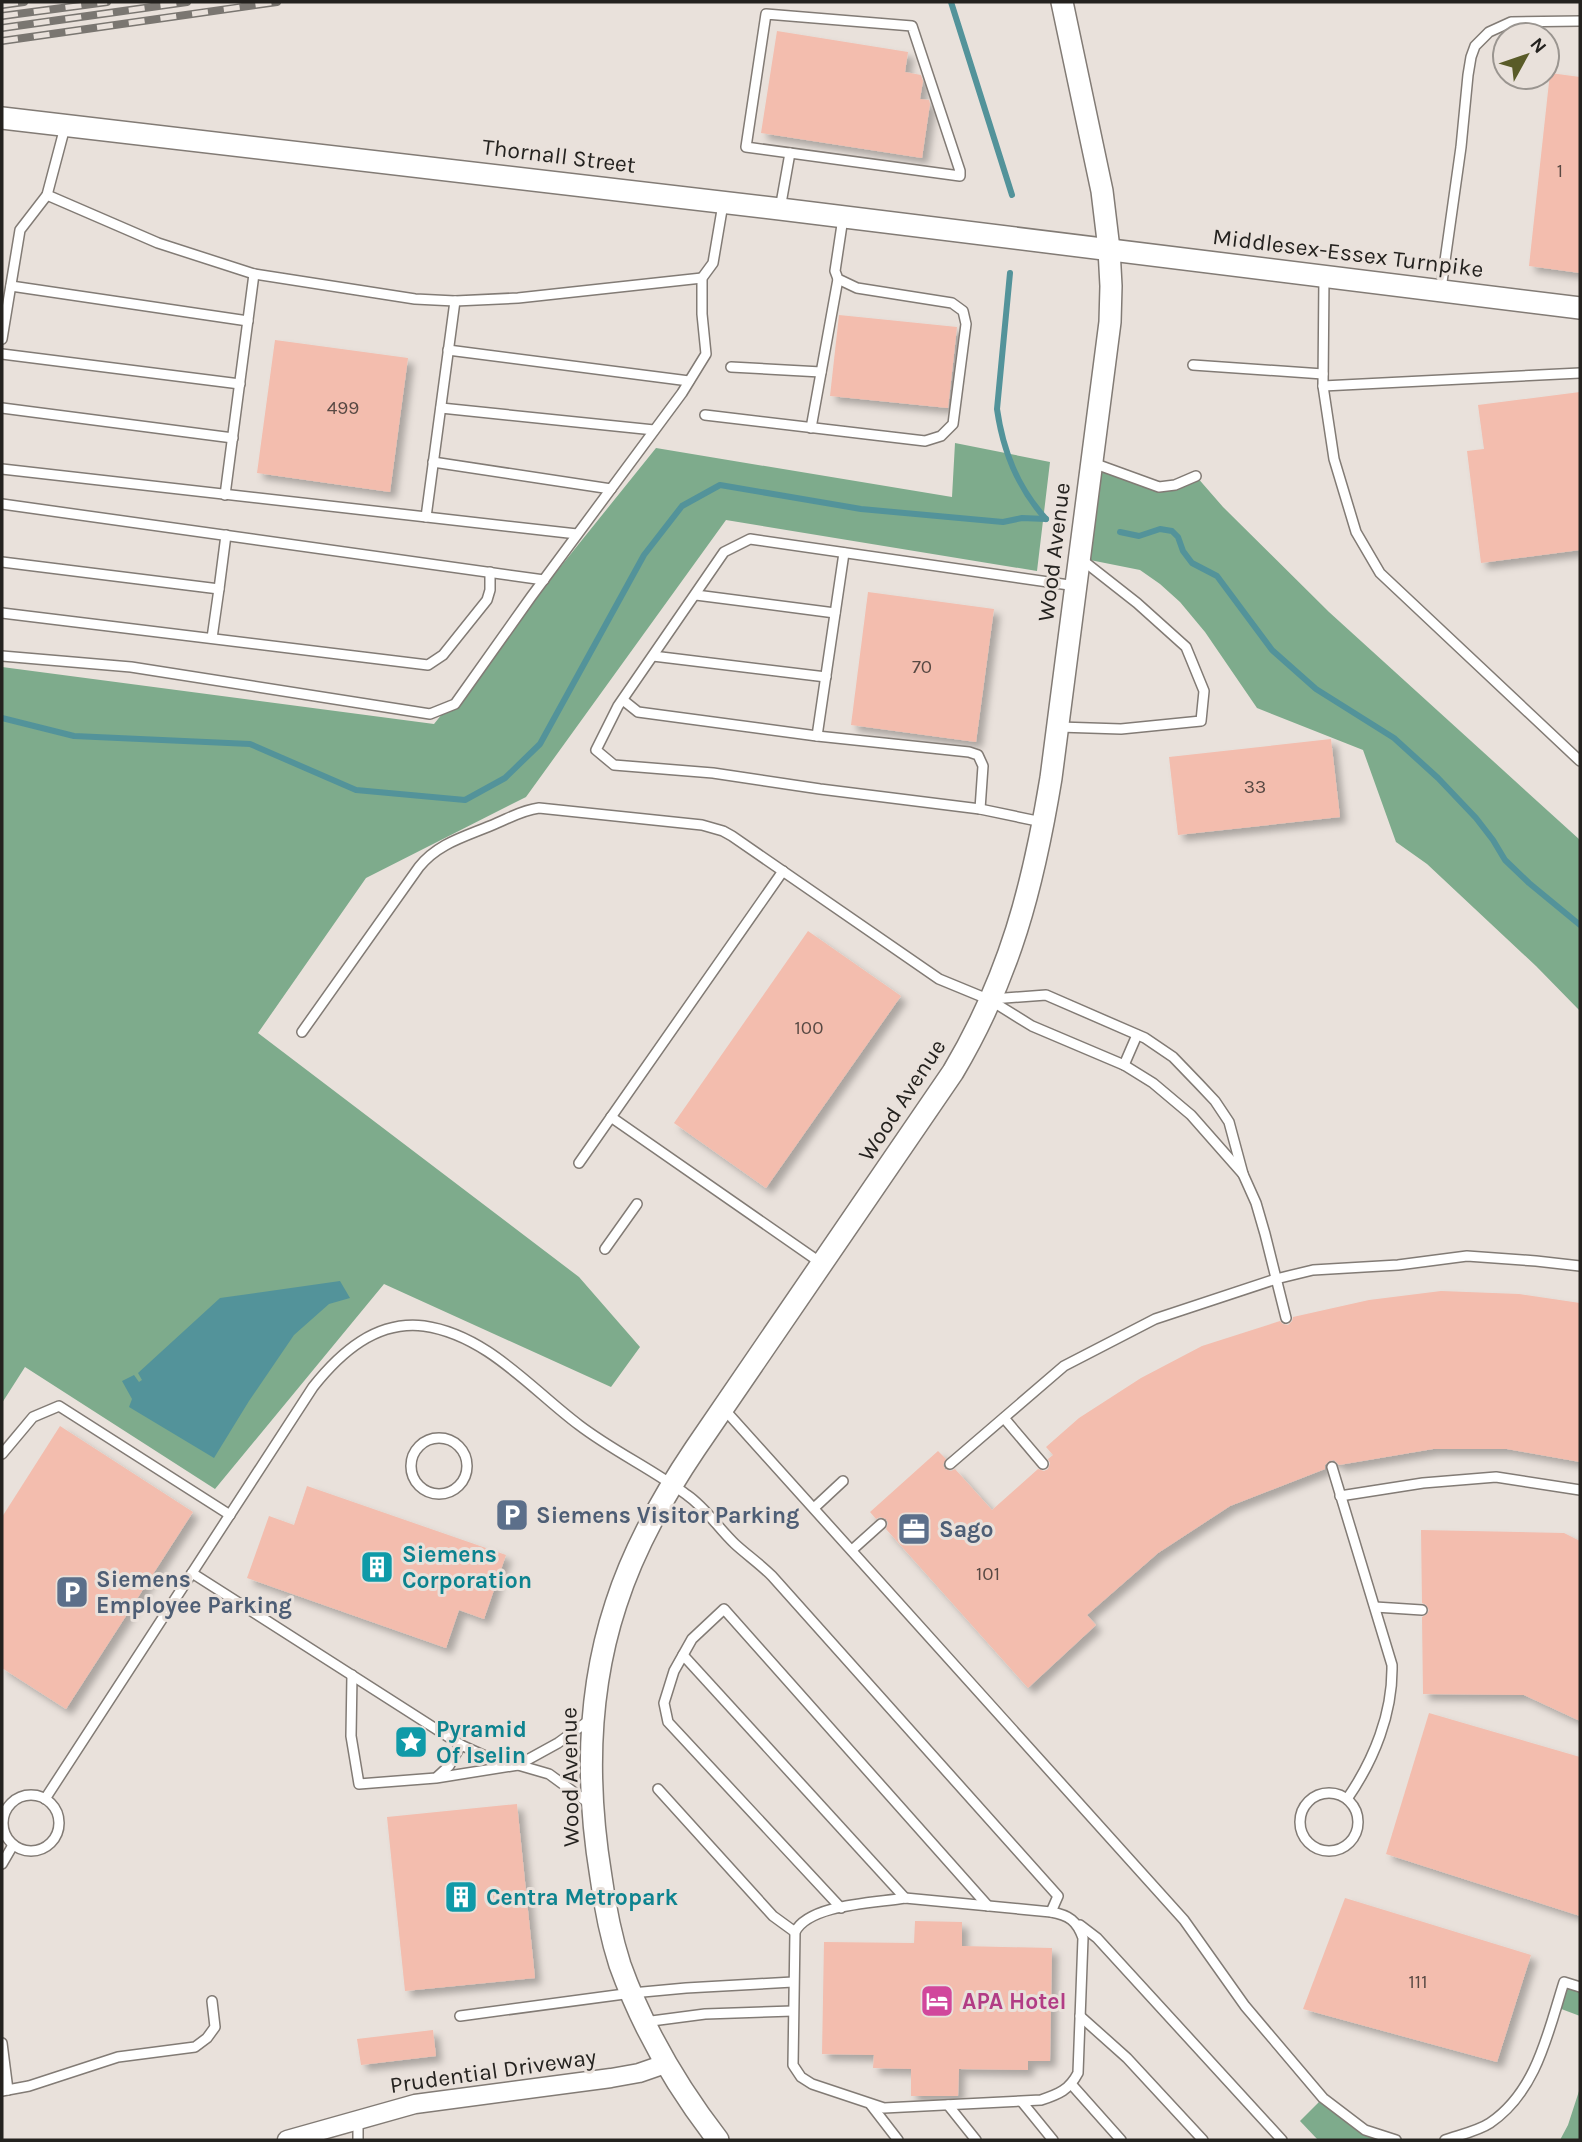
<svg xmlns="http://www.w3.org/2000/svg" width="1582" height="2142" font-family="Karla,sans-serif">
  <defs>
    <filter id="shadow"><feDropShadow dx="6" dy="6" stdDeviation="3.5" flood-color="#0004"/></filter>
  </defs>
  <rect width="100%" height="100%" fill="#e9e1db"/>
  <!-- forest -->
  <g fill="#7eab8c">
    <path d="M955,443L1050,462L1037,571L726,520L526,797L366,878L258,1033L579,1277L640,1347L611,1387L384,1284L215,1489L25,1367L2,1403V667L434,724L656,448L952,497Z"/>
    <path d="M1092,462L1159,487L1196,476L1223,507L1329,612L1580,840V1011L1536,966L1427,864L1396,842L1363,750L1257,708L1205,632L1180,602L1160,584L1140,570L1080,558Z"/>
    <path d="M1564,1982L1580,1987V2016L1556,2007Z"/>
    <path d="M1580,2088V2140H1560L1568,2125Z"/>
    <path d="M1323,2098L1375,2140H1318L1300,2121Z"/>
  </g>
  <!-- water -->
  <path fill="#53939a" d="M340,1281L350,1298L329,1304L294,1335L249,1401L214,1458L129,1407L132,1399L122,1381L134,1375L139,1382L142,1380L138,1373L220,1298Z"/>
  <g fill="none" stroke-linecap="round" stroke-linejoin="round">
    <!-- stream -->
    <g stroke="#53939a" stroke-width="6">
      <path d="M951,2L1012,195"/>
      <path d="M1010,273L997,409C1003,451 1017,487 1046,519"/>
      <path d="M1120,532L1139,536L1160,529L1172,531L1178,537L1183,551L1192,563L1217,576L1272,650L1316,689L1394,738L1438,778L1476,818L1493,840L1505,860L1529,883L1580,925"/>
      <path d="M2,718L74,736L250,744L356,790L465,800L505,778L540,744L644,555L682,506L720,485L861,509L1003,522L1022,518L1046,519"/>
    </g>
  </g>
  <!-- building -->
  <g fill="#f3bdae" filter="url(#shadow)">
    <path d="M777,31L908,52L905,72L921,75L923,81L920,99L929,100L930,104L922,158L761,133Z"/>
    <path d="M1550,73L1580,77V273L1529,266Z"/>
    <path d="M839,315L957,327L948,408L830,396Z"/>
    <path d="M275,340L408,358L390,492L257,473Z"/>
    <path d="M1580,392V550L1481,563L1467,451L1484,449L1478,405Z"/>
    <path d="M868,592L994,609L976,742L851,725Z"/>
    <path d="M1331,739L1340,817L1178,835L1169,757Z"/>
    <path d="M808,931L901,996L766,1188L674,1123Z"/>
    <path d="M1441,1291L1519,1294L1580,1303V1462L1507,1449H1433L1339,1465L1334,1460L1329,1461L1325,1465V1469L1230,1506L1158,1553L1087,1615L1096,1625L1028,1688L886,1529L888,1523L886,1519L880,1517L876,1519L870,1512L938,1451L946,1459L943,1465L945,1469L951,1471L955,1469L992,1510L1038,1469L1044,1471L1048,1469L1050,1463L1048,1459L1053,1455L1046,1447L1079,1418L1141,1378L1202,1346L1280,1321L1283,1324L1288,1325L1292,1321L1293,1317L1369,1300Z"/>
    <path d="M60,1426L193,1512L66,1709L2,1668V1517Z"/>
    <path d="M307,1486L506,1555L484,1619L459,1610L446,1648L247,1578L269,1516L294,1525Z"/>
    <path d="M1421,1530L1564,1533L1580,1541V1721L1524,1695L1423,1694L1422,1617L1427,1614L1429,1610L1426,1605L1422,1603Z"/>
    <path d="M1429,1713L1580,1757V1916L1386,1854Z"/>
    <path d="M517,1804L535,1978L405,1991L387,1817Z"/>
    <path d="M1345,1898L1531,1955L1497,2062L1303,2009Z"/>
    <path d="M915,1921L962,1922V1946L1052,1948L1050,2061H1028V2070L959,2069L958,2096H911V2069L873,2068L874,2055L822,2054L824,1942L914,1943Z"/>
    <path d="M433,2030L436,2056L361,2065L357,2039Z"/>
  </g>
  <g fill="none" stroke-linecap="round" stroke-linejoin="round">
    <defs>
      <g id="service">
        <path d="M766,14L912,26L960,171V176L746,147Z"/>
        <path d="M47,195L158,243L254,274L415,299L455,301L518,298L702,278"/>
        <path d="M780,209L790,153"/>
        <path d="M1324,277L1323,386L1334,459L1356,532L1380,573L1580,761"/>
        <path d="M11,286L248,321"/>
        <path d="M1441,289L1461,147L1468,75L1471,57L1475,46L1489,32L1511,22L1580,21"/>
        <path d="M2,339L20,230L47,195L65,127"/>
        <path d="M448,350L689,381"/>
        <path d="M2,354L240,384"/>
        <path d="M1193,365L1323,374"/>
        <path d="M731,367L821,372"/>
        <path d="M1323,386L1580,373"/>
        <path d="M2,408L233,438"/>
        <path d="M441,408L654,430"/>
        <path d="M705,415L925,441L941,436L953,424L966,324L963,311L952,303L857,288L838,279L835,271L843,218"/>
        <path d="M811,428L838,279"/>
        <path d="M433,462L611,489"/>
        <path d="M1093,463L1159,487L1175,485L1196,476"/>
        <path d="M2,469L577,534"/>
        <path d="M225,495L254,274"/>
        <path d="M2,504L544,580"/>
        <path d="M426,517L455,301"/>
        <path d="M844,553L817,736L969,752L978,755L983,766L980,809"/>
        <path d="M2,562L219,589L226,535"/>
        <path d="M696,595L835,613"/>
        <path d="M2,613L428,665L443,655L487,600L490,590V572"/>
        <path d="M212,638L219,589"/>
        <path d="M2,656L131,667L430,714L455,704L531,597L682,393L706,354L702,314V278L713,263L723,204"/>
        <path d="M653,656L826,677"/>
        <path d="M623,700L638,712L817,736"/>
        <path d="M1059,727L1121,729L1201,721L1204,691L1186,647L1137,603L1081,559"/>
        <path d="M1042,822L980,809L820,789L713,773L614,765L596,750L618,706L724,552L750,539L1076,586"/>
        <path d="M992,999L1046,995L1145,1038L1173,1057L1199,1084L1215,1101L1229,1122L1243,1174L1256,1203L1265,1234L1286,1318"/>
        <path d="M302,1032L419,867C439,842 468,836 497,823C511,817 523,810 539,808L702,825L723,831L732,836L939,979L990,1000L1032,1026L1124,1065L1153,1083L1191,1115L1243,1174"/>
        <path d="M1124,1065L1137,1035"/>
        <path d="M611,1117L821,1263"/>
        <path d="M579,1163L783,871"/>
        <path d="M605,1249L637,1204"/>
        <path d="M724,1409L1184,1920L1245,2006L1323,2098L1365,2130L1396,2140"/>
        <path d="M1004,1418L1043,1464"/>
        <circle cx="439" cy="1466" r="28"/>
        <path d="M2,1454L33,1417L59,1406L230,1515"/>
        <path d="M950,1464L1064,1366L1155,1319L1276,1279L1313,1270L1398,1265L1467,1256L1536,1261L1580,1266"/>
        <path d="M1332,1467L1392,1665C1393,1713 1374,1760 1347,1799"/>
        <path d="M1340,1496L1423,1483L1496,1477L1580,1490"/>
        <path d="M814,1508L843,1481"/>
        <path d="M852,1550L881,1524"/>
        <path d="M192,1573L461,1745L503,1764L518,1765L549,1774L590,1804"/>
        <path d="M1375,1607L1422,1610"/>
        <path d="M683,1655L905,1898"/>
        <path d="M352,1675L351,1736L359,1784L436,1778L518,1765L558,1743L591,1719"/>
        <path d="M437,1777L449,1766L461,1745"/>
        <path d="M658,1789L773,1916L795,1932"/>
        <circle cx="1329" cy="1822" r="29"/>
        <circle cx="31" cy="1823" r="28"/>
        <path d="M45,1799L313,1387C340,1353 376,1320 424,1326C487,1335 531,1389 579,1425C613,1451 652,1469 687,1495C706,1508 718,1528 735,1544C747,1555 760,1564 772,1576L1058,1896L1051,1912"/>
        <path d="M2,1864L13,1845"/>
        <path d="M905,1898L1051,1912C1069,1915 1077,1921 1083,1938L1078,2073C1069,2090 1059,2094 1041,2100L884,2108L812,2084L801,2077L793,2065L795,1932C809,1904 875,1903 905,1898Z"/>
        <path d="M841,1908L668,1722L664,1703L674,1671L692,1639L724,1609L988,1906"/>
        <path d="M1080,1925L1097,1938L1282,2140"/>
        <path d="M460,2016L632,1993L686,1988L793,1982"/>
        <path d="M1080,2016L1127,2058L1203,2140"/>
        <path d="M644,2022L705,2014L793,2011"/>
        <path d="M2,2043L8,2090"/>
        <path d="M1072,2085L1121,2140"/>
        <path d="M2,2091L29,2086L118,2057L195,2047L207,2038L215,2027L212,2001"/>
        <path d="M1022,2102L1053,2140"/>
        <path d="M871,2105L898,2140"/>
        <path d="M948,2105L976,2140"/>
        <path d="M358,2119V2140"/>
        <path d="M1445,2140C1459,2135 1478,2131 1490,2123C1537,2091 1548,2032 1564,1982L1580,1987"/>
      </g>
      <path id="minor" d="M287,2140L415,2104L611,2078L639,2073L665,2064"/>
      <g id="tertiary">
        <path d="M2,118L780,209L1580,308"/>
        <path d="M718,2140C677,2087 643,2029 620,1965C611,1937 605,1907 601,1877C586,1786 587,1692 616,1604C634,1548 662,1498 695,1449L953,1072C1010,976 1033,887 1051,778L1110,322L1111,286L1109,249L1102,191L1062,2"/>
      </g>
    </defs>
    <!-- service casing -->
    <use href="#service" stroke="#827b75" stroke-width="12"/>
    <!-- minor casing -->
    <use href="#minor" stroke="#827b75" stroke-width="21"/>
    <!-- tertiary casing -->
    <use href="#tertiary" stroke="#827b75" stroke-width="24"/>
    <!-- service -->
    <use href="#service" stroke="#fff" stroke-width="9"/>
    <!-- minor -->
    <use href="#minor" stroke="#fff" stroke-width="18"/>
    <!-- tertiary -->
    <use href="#tertiary" stroke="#fff" stroke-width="21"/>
    <defs>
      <g id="rail">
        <path d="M2,5L24,2"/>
        <path d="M2,16L107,2"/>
        <path d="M2,28L187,2"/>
        <path d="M2,41L277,2"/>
      </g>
    </defs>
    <!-- rail casing -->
    <use href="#rail" stroke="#7a7671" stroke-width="8"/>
    <!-- rail -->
    <use href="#rail" stroke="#e9e1db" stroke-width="5" stroke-dasharray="16" stroke-linecap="butt"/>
  </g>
  <!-- icons -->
  <defs>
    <symbol id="parking-square" viewBox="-11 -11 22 22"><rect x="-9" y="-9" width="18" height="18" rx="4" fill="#5c6f8a" stroke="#e9e1db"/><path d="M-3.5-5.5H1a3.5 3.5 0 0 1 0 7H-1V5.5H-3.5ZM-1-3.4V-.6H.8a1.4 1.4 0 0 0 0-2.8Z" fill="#fff"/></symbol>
    <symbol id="office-square" viewBox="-11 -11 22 22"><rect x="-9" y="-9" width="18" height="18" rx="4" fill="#5c6f8a" stroke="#e9e1db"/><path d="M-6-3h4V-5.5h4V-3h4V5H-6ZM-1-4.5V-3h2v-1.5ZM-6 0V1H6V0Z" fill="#fff"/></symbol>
    <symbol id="building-square" viewBox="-11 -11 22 22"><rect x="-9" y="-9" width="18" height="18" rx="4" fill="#0f9aa8" stroke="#e9e1db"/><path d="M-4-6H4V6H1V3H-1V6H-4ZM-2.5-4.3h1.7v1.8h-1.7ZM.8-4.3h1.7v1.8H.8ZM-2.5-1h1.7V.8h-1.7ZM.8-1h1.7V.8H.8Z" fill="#fff"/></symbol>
    <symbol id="sight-square" viewBox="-11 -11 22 22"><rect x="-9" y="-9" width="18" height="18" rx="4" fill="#0f9aa8" stroke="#e9e1db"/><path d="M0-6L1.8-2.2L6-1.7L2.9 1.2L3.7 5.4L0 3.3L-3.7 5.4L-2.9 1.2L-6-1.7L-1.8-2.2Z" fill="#fff"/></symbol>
    <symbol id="hotel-square" viewBox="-11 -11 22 22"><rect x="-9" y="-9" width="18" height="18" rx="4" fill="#d1479c" stroke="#e9e1db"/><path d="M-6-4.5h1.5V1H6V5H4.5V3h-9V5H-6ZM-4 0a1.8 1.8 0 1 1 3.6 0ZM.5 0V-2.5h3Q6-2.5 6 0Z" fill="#fff"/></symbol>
  </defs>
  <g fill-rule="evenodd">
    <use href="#parking-square" x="493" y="1496" width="38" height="38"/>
    <use href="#office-square" x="895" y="1510" width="38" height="38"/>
    <use href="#building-square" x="358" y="1548" width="38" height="38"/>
    <use href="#parking-square" x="53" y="1573" width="38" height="38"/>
    <use href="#sight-square" x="392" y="1723" width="38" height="38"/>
    <use href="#building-square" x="442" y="1878" width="38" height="38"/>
    <use href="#hotel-square" x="918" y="1982" width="38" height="38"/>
  </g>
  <g text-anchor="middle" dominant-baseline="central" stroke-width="6" stroke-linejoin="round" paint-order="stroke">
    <!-- number labels -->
    <g font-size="19" fill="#584943">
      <text x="1560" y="171">1</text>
      <text x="343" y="408">499</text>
      <text x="922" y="667">70</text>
      <text x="1255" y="787">33</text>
      <text x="809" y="1028">100</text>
      <text x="988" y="1574">101</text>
      <text x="1418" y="1982">111</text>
    </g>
    <!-- street labels -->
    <g font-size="23" fill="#24221f" stroke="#e9e1db">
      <text transform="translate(559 156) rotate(7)">Thornall Street</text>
      <text transform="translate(1348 253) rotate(7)">Middlesex-Essex Turnpike</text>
      <text transform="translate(1054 552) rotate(-83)">Wood Avenue</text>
      <text transform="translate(902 1100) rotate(-57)">Wood Avenue</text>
      <text transform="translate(570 1777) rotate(-91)">Wood Avenue</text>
      <text transform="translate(493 2071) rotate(-8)">Prudential Driveway</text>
    </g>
    <!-- service labels -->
    <g font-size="23" font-weight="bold" fill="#4e5e75" stroke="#e9e1db" text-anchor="start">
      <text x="536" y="1515">Siemens Visitor Parking</text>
      <text x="939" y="1529">Sago</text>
      <text x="96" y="1579">Siemens<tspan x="96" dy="26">Employee Parking</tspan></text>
    </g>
    <!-- culture labels -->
    <g font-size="23" font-weight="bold" fill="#0d838f" stroke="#e9e1db" text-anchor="start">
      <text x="402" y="1554">Siemens<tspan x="402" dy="26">Corporation</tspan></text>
      <text x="436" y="1729">Pyramid<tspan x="436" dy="26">Of Iselin</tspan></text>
      <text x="486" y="1897">Centra Metropark</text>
    </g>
    <!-- hotel labels -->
    <g font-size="23" font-weight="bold" fill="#b23c85" stroke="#e9e1db" text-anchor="start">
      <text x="962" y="2001">APA Hotel</text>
    </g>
  </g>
  <!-- border -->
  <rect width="1582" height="2142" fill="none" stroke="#24221f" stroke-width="7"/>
  <!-- north arrow -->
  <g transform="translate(1526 56) rotate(50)"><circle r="33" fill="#e9e1db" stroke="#9a9590" stroke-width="2"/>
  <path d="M0-5L12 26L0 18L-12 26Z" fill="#595b28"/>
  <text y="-10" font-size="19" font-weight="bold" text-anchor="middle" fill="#24221f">N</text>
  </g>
</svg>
